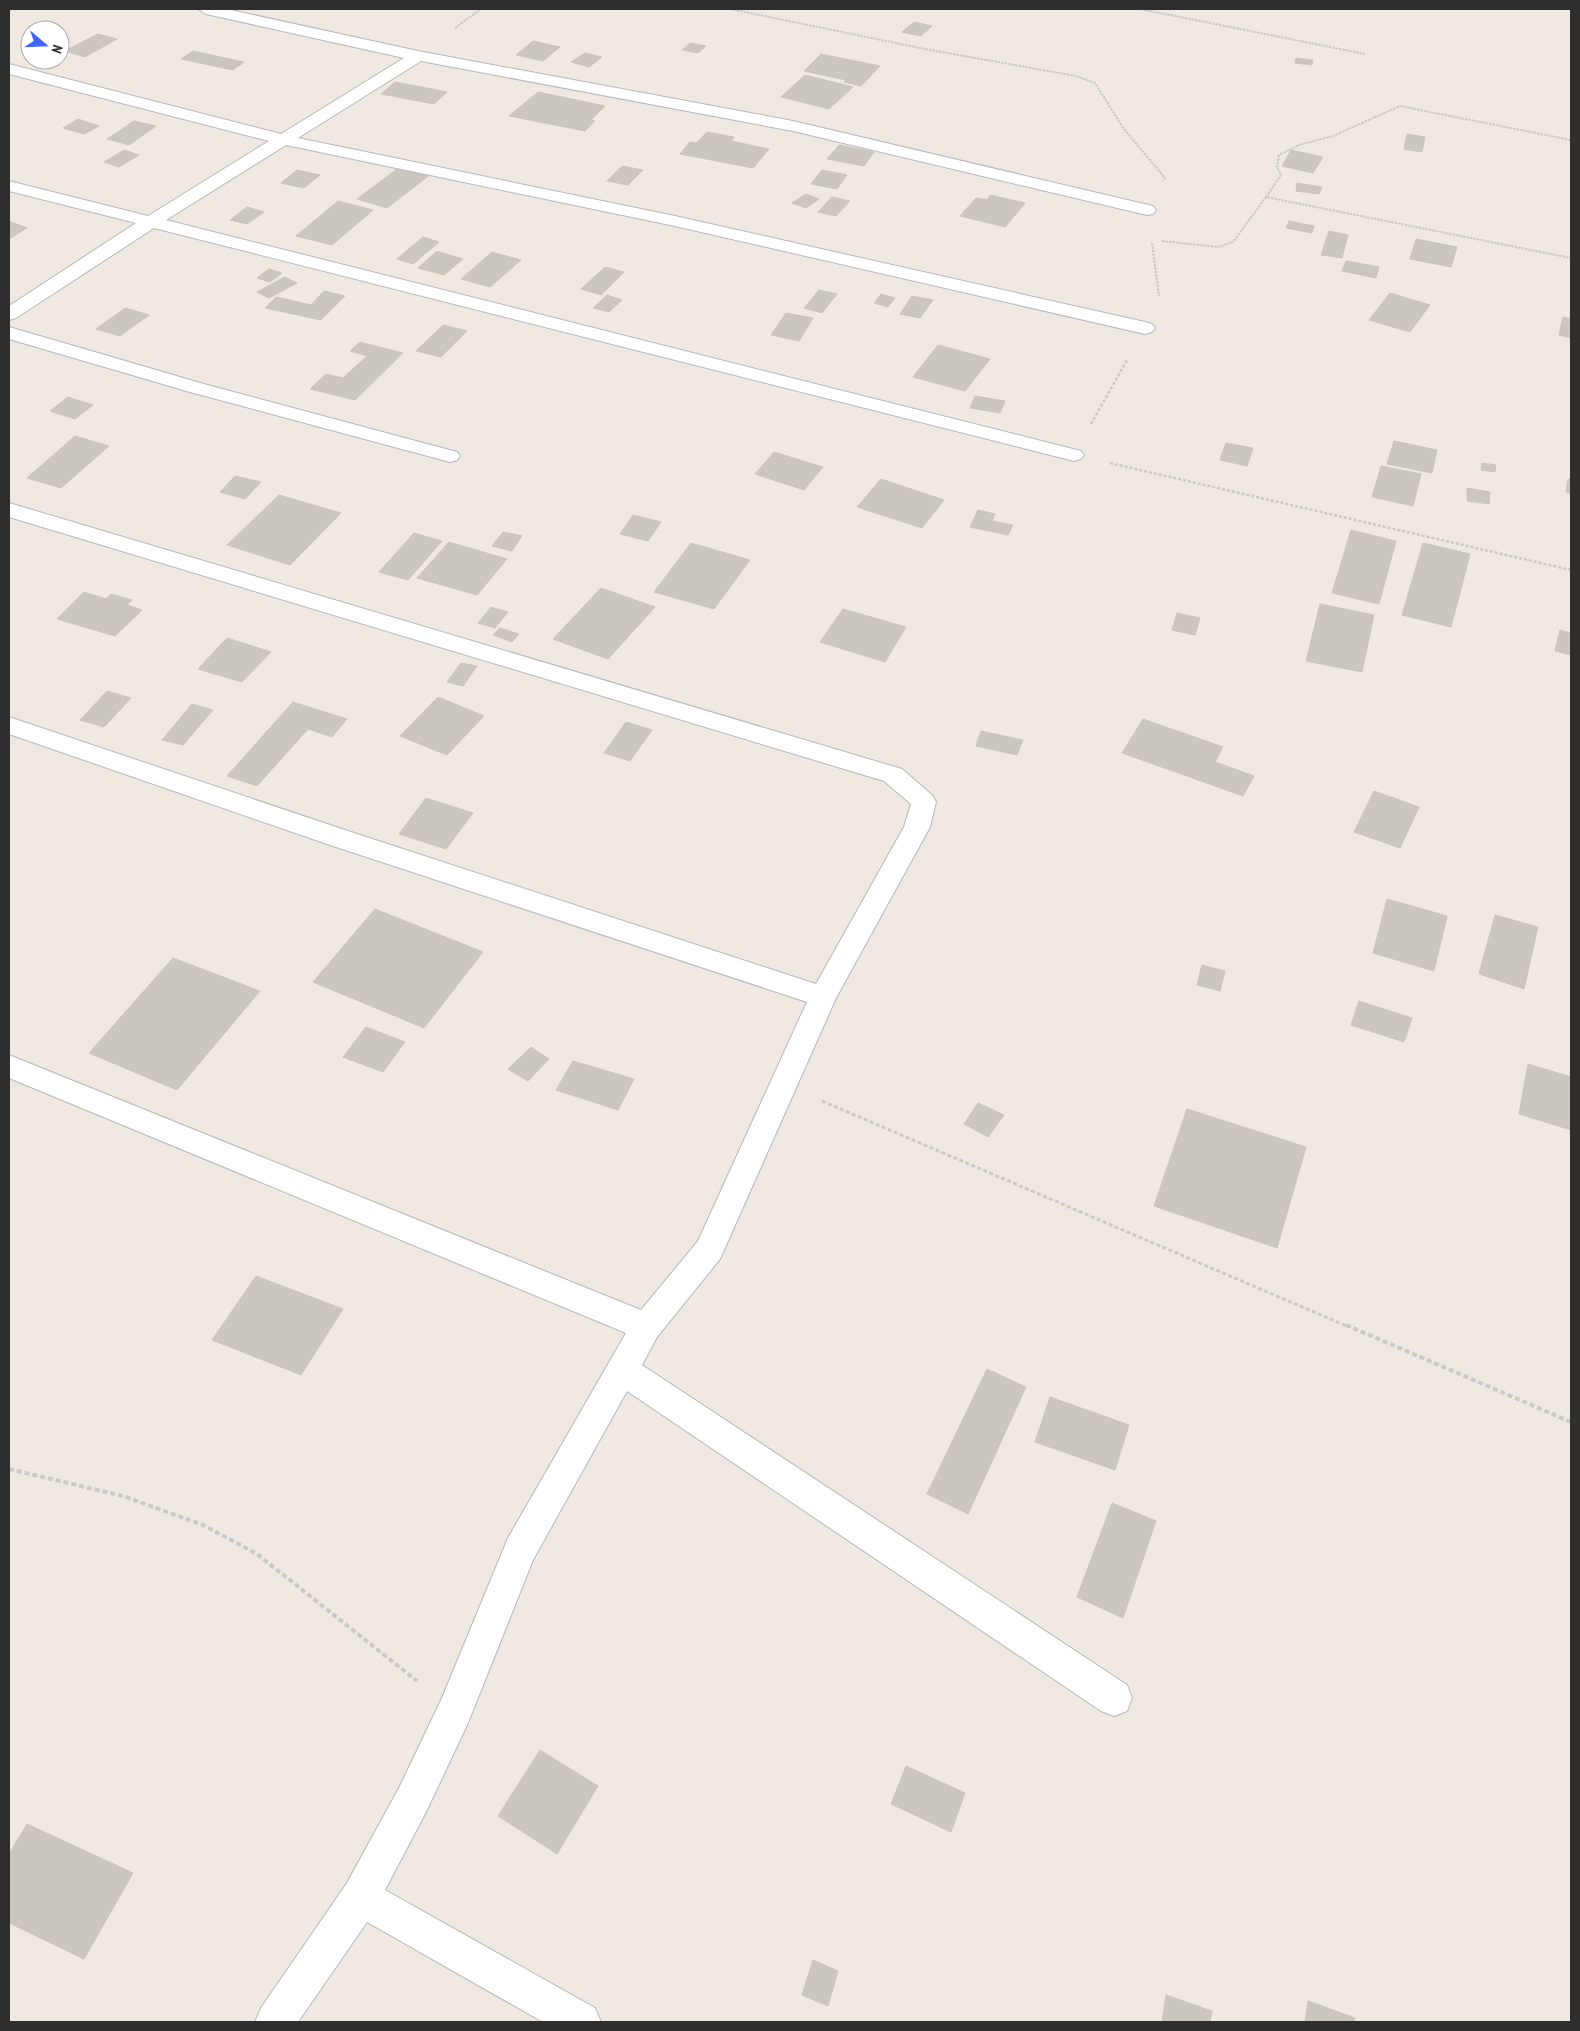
<svg xmlns="http://www.w3.org/2000/svg" width="1580" height="2031" font-family="'PT Sans Narrow',sans-serif">
  <rect width="100%" height="100%" fill="#efe9e1"/>
  <!-- building -->
  <g fill="#cbc7bf" stroke="#cbc5ba">
    <path d="M914,22L932,26L921,36L902,32Z"/>
    <path d="M98,34L117,39L85,57L65,51Z"/>
    <path d="M533,41L560,47L543,61L516,55Z"/>
    <path d="M690,43L706,46L698,53L682,50Z"/>
    <path d="M193,51L244,62L233,70L181,59Z"/>
    <path d="M585,53L602,57L589,67L571,62Z"/>
    <path d="M821,54L880,66L861,86L844,82L846,80L804,71Z"/>
    <path d="M1296,58L1313,60L1312,65L1295,63Z"/>
    <path d="M805,75L853,87L829,109L781,97Z"/>
    <path d="M395,82L447,92L434,104L381,94Z"/>
    <path d="M538,92L605,106L591,120L595,121L585,131L509,116Z"/>
    <path d="M78,119L99,126L84,134L63,128Z"/>
    <path d="M134,121L156,126L129,145L107,139Z"/>
    <path d="M707,132L734,137L731,141L769,149L753,168L680,154L690,142L696,143Z"/>
    <path d="M1407,134L1425,137L1422,152L1404,149Z"/>
    <path d="M839,145L874,152L864,166L827,159Z"/>
    <path d="M124,150L139,155L119,167L104,162Z"/>
    <path d="M1291,150L1323,157L1313,173L1282,166Z"/>
    <path d="M401,166L431,174L387,208L357,199Z"/>
    <path d="M622,166L643,170L628,185L607,181Z"/>
    <path d="M297,170L320,175L304,188L281,183Z"/>
    <path d="M822,170L847,175L837,189L811,184Z"/>
    <path d="M1297,183L1322,187L1319,194L1296,191Z"/>
    <path d="M806,194L819,199L806,208L792,203Z"/>
    <path d="M990,195L1025,203L1005,227L960,216L976,198L987,200Z"/>
    <path d="M832,197L850,201L836,216L818,212Z"/>
    <path d="M338,201L373,210L332,245L296,236Z"/>
    <path d="M247,207L264,212L247,224L230,220Z"/>
    <path d="M9,221L27,228L9,239Z"/>
    <path d="M1289,221L1314,226L1312,233L1286,228Z"/>
    <path d="M1329,231L1348,235L1342,258L1321,255Z"/>
    <path d="M423,237L439,242L413,264L397,259Z"/>
    <path d="M1416,239L1457,247L1451,267L1410,259Z"/>
    <path d="M437,251L463,259L444,275L418,268Z"/>
    <path d="M492,252L521,260L490,287L461,279Z"/>
    <path d="M1346,261L1379,267L1376,278L1342,271Z"/>
    <path d="M605,267L624,272L601,295L581,289Z"/>
    <path d="M269,269L282,273L270,282L257,278Z"/>
    <path d="M285,277L297,283L269,298L257,292Z"/>
    <path d="M819,290L837,294L822,313L804,308Z"/>
    <path d="M324,291L345,296L321,320L265,308L276,297L311,305Z"/>
    <path d="M1390,293L1430,305L1410,332L1369,320Z"/>
    <path d="M881,294L895,298L888,307L874,303Z"/>
    <path d="M607,295L622,300L609,312L593,308Z"/>
    <path d="M912,296L933,300L920,318L900,314Z"/>
    <path d="M125,308L149,315L120,336L96,329Z"/>
    <path d="M786,313L813,318L799,341L771,335Z"/>
    <path d="M1563,317L1571,319V338L1559,335Z"/>
    <path d="M443,325L467,331L441,357L416,351Z"/>
    <path d="M360,342L403,353L355,400L310,389L326,374L343,378L367,356L350,351Z"/>
    <path d="M938,345L990,359L965,391L913,377Z"/>
    <path d="M975,396L1005,401L1000,413L970,408Z"/>
    <path d="M68,397L93,405L75,419L50,411Z"/>
    <path d="M75,436L109,446L61,488L27,478Z"/>
    <path d="M1394,441L1437,450L1432,473L1387,464Z"/>
    <path d="M1226,443L1253,448L1247,466L1220,460Z"/>
    <path d="M774,452L823,467L804,490L755,474Z"/>
    <path d="M1482,463L1496,465L1495,472L1481,470Z"/>
    <path d="M1381,466L1421,474L1413,506L1372,497Z"/>
    <path d="M235,476L261,482L245,499L220,492Z"/>
    <path d="M881,479L944,500L922,528L857,507Z"/>
    <path d="M1568,479H1571V494L1566,492Z"/>
    <path d="M1467,488L1490,492L1489,504L1467,501Z"/>
    <path d="M279,495L341,513L290,565L227,545Z"/>
    <path d="M978,510L995,514L992,521L1013,525L1008,535L970,527Z"/>
    <path d="M633,515L661,522L648,541L620,534Z"/>
    <path d="M1351,530L1396,541L1379,604L1332,593Z"/>
    <path d="M503,532L522,536L512,551L492,546Z"/>
    <path d="M414,533L442,541L408,580L379,572Z"/>
    <path d="M449,542L507,559L477,595L417,578Z"/>
    <path d="M691,543L750,560L714,609L654,592Z"/>
    <path d="M1423,543L1470,554L1451,627L1402,615Z"/>
    <path d="M601,588L655,607L608,659L553,639Z"/>
    <path d="M84,592L106,599L111,594L132,600L127,605L142,610L115,636L57,619Z"/>
    <path d="M1320,604L1374,615L1362,672L1306,661Z"/>
    <path d="M491,607L508,612L495,628L478,623Z"/>
    <path d="M843,609L906,627L885,662L820,642Z"/>
    <path d="M1177,613L1200,618L1195,635L1172,630Z"/>
    <path d="M500,628L519,634L512,642L493,635Z"/>
    <path d="M1560,630L1571,633V655L1555,651Z"/>
    <path d="M227,638L271,652L242,682L198,669Z"/>
    <path d="M461,663L477,666L463,686L447,682Z"/>
    <path d="M107,691L131,698L104,727L80,720Z"/>
    <path d="M438,697L484,716L447,755L400,736Z"/>
    <path d="M293,702L347,719L332,737L308,729L257,786L227,776Z"/>
    <path d="M192,704L213,710L183,745L162,740Z"/>
    <path d="M1143,719L1223,747L1215,762L1254,776L1243,796L1122,753Z"/>
    <path d="M626,722L652,730L630,761L604,753Z"/>
    <path d="M981,731L1023,740L1017,755L976,746Z"/>
    <path d="M1374,791L1419,807L1400,848L1354,832Z"/>
    <path d="M426,798L473,813L446,849L399,834Z"/>
    <path d="M1387,899L1447,916L1434,971L1373,953Z"/>
    <path d="M375,909L483,952L424,1028L313,982Z"/>
    <path d="M1495,915L1538,927L1524,989L1479,974Z"/>
    <path d="M173,958L260,991L177,1090L89,1053Z"/>
    <path d="M1202,965L1225,971L1220,991L1197,985Z"/>
    <path d="M1359,1001L1412,1018L1404,1042L1351,1025Z"/>
    <path d="M366,1027L405,1042L383,1072L343,1057Z"/>
    <path d="M531,1047L549,1059L528,1081L508,1069Z"/>
    <path d="M573,1061L634,1079L618,1110L556,1090Z"/>
    <path d="M1528,1064L1571,1077V1130L1519,1114Z"/>
    <path d="M978,1103L1004,1115L988,1137L964,1124Z"/>
    <path d="M1187,1109L1306,1147L1277,1248L1154,1206Z"/>
    <path d="M256,1276L343,1309L301,1375L212,1340Z"/>
    <path d="M987,1369L1026,1387L968,1514L927,1494Z"/>
    <path d="M1050,1397L1129,1425L1115,1470L1035,1442Z"/>
    <path d="M1112,1503L1156,1521L1123,1618L1077,1597Z"/>
    <path d="M540,1750L598,1786L557,1854L498,1816Z"/>
    <path d="M906,1766L965,1793L951,1832L891,1804Z"/>
    <path d="M27,1824L133,1873L84,1959L9,1923V1854Z"/>
    <path d="M813,1960L838,1971L828,2006L802,1995Z"/>
    <path d="M1166,1995L1212,2011L1210,2022H1162Z"/>
    <path d="M1308,2001L1355,2018L1354,2022H1305Z"/>
  </g>
  <g fill="none" stroke-linecap="round" stroke-linejoin="round">
    <defs>
      <g id="minor">
        <path d="M198,9H226L418,51L793,121L1153,206L1156,210L1153,214L1147,215L793,131L421,61L298,138L675,216L1145,322L1152,324L1155,328L1152,332L1145,334L675,226L286,145L166,220L1081,451L1084,455L1081,459L1074,461L154,228L16,318L9,320V306L136,223L9,191V181L148,216L269,141L9,74V64L281,134L404,58L206,14Z"/>
        <path d="M9,327L204,384L457,452L460,456L457,460L450,462L190,392L9,339Z"/>
        <path d="M9,503L902,769L933,796L936,802L930,827L836,998L720,1259L657,1337L642,1365L1127,1685L1132,1698L1127,1711L1114,1716L1101,1711L627,1391L533,1560L468,1723L426,1812L385,1890L595,2008L601,2022H543L367,1922L298,2022H255L261,2008L347,1883L400,1786L442,1698L508,1538L626,1333L9,1078V1055L641,1310L698,1241L807,1002L330,845L9,734V717L348,831L816,984L904,827L911,804L884,781L9,517Z"/>
      </g>
    </defs>
    <!-- minor casing -->
    <use href="#minor" stroke="#b4b7c1" stroke-width="2"/>
    <!-- path-far3 -->
    <g stroke="#c9c9c9" stroke-width="2" stroke-dasharray="2.5 1" stroke-linecap="butt">
      <path d="M730,9L925,49L1076,76L1095,83L1124,129L1165,178L1163,181"/>
      <path d="M1140,9L1365,54"/>
      <path d="M455,28L481,9"/>
      <path d="M1266,197L1281,175L1277,167L1279,155L1299,145L1333,136L1400,106L1571,140"/>
      <path d="M1162,241L1218,247L1233,242L1266,197L1571,258"/>
      <path d="M1152,243L1159,296"/>
    </g>
    <!-- path-far2 -->
    <g stroke="#c9c9c9" stroke-width="2.5" stroke-dasharray="3 2" stroke-linecap="butt">
      <path d="M1091,424L1127,360"/>
      <path d="M1110,463L1571,570"/>
    </g>
    <!-- path-far1 -->
    <path stroke="#c9c9c9" stroke-width="3" stroke-dasharray="4 2.5" stroke-linecap="butt" d="M822,1101L1349,1327"/>
    <!-- path -->
    <g stroke="#c9c9c9" stroke-width="4" stroke-dasharray="5 3" stroke-linecap="butt">
      <path d="M1346,1325L1571,1422"/>
      <path d="M9,1469L123,1496L203,1525L257,1554L417,1681"/>
    </g>
    <!-- minor -->
    <use href="#minor" fill="#fff" fill-rule="evenodd"/>
  </g>
  <!-- border -->
  <rect width="1580" height="2031" fill="none" stroke="#2e2e2e" stroke-width="20"/>
  <!-- north arrow -->
  <g transform="translate(45 45) rotate(109)"><circle r="24" fill="#ffffff" stroke="#ababab"/>
  <path d="M0-4L9 19L0 12L-9 19Z" fill="#4264fb"/>
  <text y="-8" font-size="14" font-weight="bold" text-anchor="middle" fill="#2e2e2e">N</text>
  </g>
</svg>
